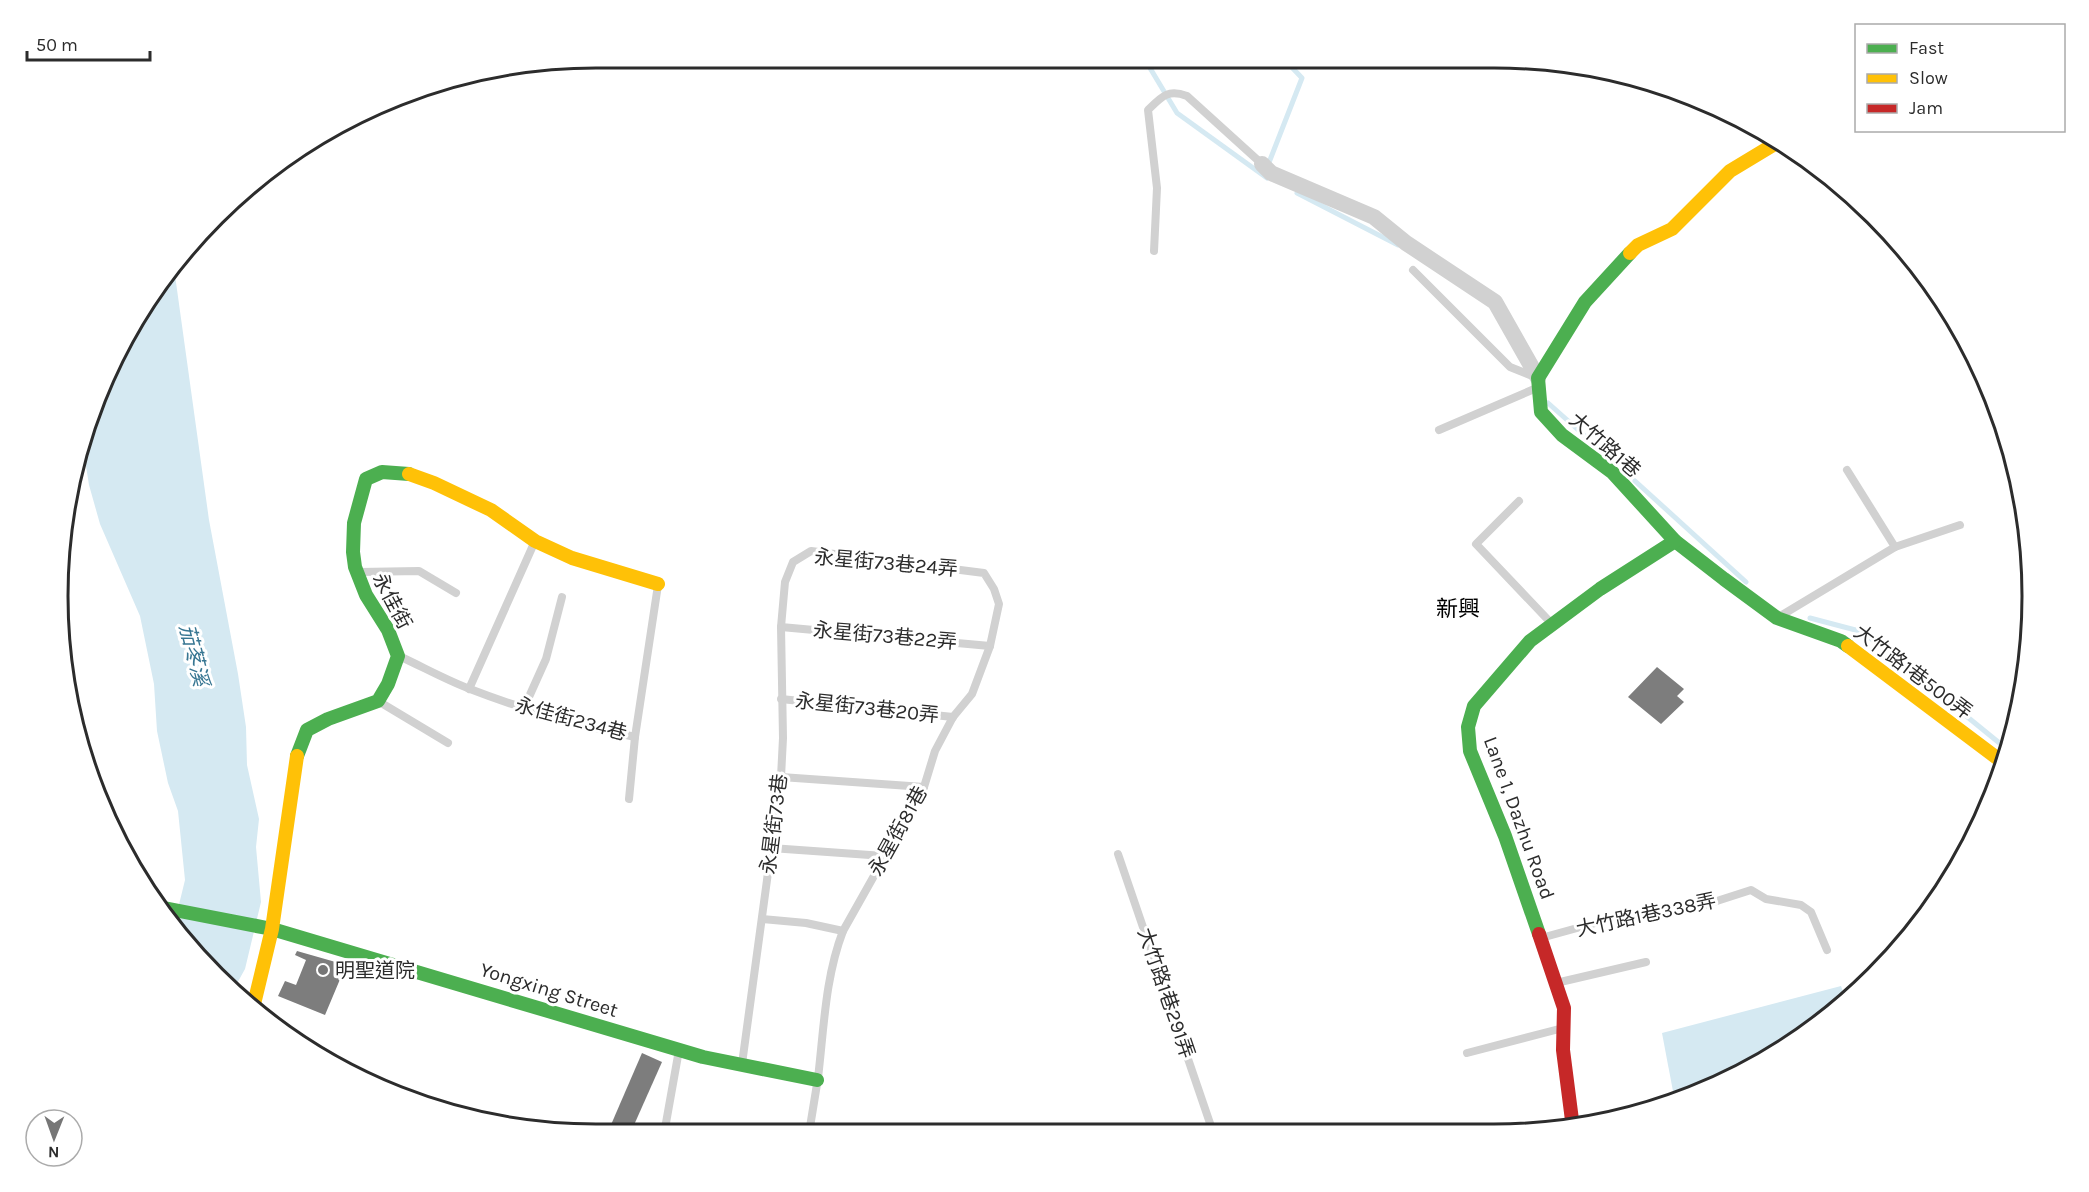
<svg xmlns="http://www.w3.org/2000/svg" width="2089" height="1192" font-family="Karla,'Noto Sans TC',sans-serif">
  <rect width="100%" height="100%" fill="#fff"/>
  <!-- water -->
  <g fill="#d5e9f2">
    <path d="M174,268L209,520L238,674L246,727L247,765L259,819L256,847L261,902L245,969L235,987L191,951L174,925L185,880L178,811L168,783L157,731L154,684L140,616L100,524L89,485L82,441L148,296Z"/>
    <path d="M1841,986L1846,1000L1792,1044L1675,1102L1662,1033Z"/>
  </g>
  <g fill="none" stroke-linecap="round" stroke-linejoin="round">
    <!-- stream -->
    <g stroke="#d5e9f2" stroke-width="5">
      <path d="M1144,58L1177,113L1267,178"/>
      <path d="M1268,165L1302,78L1283,58"/>
      <path d="M1297,193L1398,245"/>
      <path d="M1548,403L1602,451"/>
      <path d="M1635,481L1746,582"/>
      <path d="M1810,618L1863,632L2008,750"/>
    </g>
  </g>
  <!-- building -->
  <g fill="#7d7d7d">
    <path d="M1657,667L1684,689L1677,696L1684,702L1661,724L1628,697Z"/>
    <path d="M297,951L346,965L325,1015L278,996L285,981L296,985L306,960L295,955Z"/>
    <path d="M642,1053L662,1062L630,1134H607Z"/>
  </g>
  <g fill="none" stroke-linecap="round" stroke-linejoin="round">
    <!-- lane -->
    <g stroke="#d1d1d1" stroke-width="8">
      <path d="M1154,251L1157,188L1148,110C1162,96 1168,89 1187,96L1262,164"/>
      <path d="M1413,270L1510,367L1535,377"/>
      <path d="M1439,430L1539,387"/>
      <path d="M1847,470L1895,547"/>
      <path d="M1519,501L1476,544L1552,624"/>
      <path d="M359,572L419,571L456,593"/>
      <path d="M1782,615L1895,547L1960,525"/>
      <path d="M781,627L990,646"/>
      <path d="M399,656C423,667 446,680 470,689C524,710 579,725 635,737L658,585"/>
      <path d="M469,689L535,541"/>
      <path d="M781,699L953,717"/>
      <path d="M378,701L448,743"/>
      <path d="M524,708L546,659L562,597"/>
      <path d="M781,777L924,787"/>
      <path d="M629,799L635,737"/>
      <path d="M771,848L884,856"/>
      <path d="M1118,854L1213,1132"/>
      <path d="M762,919L806,923L843,931"/>
      <path d="M1541,938L1628,914L1656,915L1692,909L1751,890L1766,899L1801,905L1811,912L1827,950"/>
      <path d="M1556,983L1646,962"/>
      <path d="M1467,1053L1563,1028"/>
      <path d="M742,1064L781,777L783,738L781,627L785,582L793,562L811,551L984,573L994,589L999,604L990,646L972,694L953,717L935,751L924,787L843,931C825,978 824,1028 818,1078C815,1096 812,1115 809,1133"/>
      <path d="M709,1132L715,1133"/>
      <path d="M664,1134L679,1050"/>
    </g>
    <!-- street -->
    <path stroke="#d1d1d1" stroke-width="16" d="M1262,164L1271,173L1374,217L1406,243L1495,302L1538,378"/>
    <!-- fast -->
    <g stroke="#4caf50" stroke-width="14">
      <path d="M1630,253L1585,302L1538,378L1541,412L1562,435L1612,472L1675,541L1724,579L1777,618L1841,641L1848,646"/>
      <path d="M297,756L307,730L328,719L378,701L388,684L398,656L388,630L366,595L355,567L353,552L354,523L366,479L382,472L409,474"/>
      <path d="M164,908L272,929L703,1057L817,1080"/>
      <path d="M1539,934L1505,836L1470,751L1468,727L1474,706L1530,641L1600,589L1675,541"/>
    </g>
    <!-- slow -->
    <g stroke="#ffc107" stroke-width="14">
      <path d="M1630,253L1638,245L1672,229L1730,171L1778,142V140"/>
      <path d="M409,474L434,483L491,510L535,541L572,558L658,584"/>
      <path d="M1848,646L2005,764"/>
      <path d="M254,1004L272,929L297,756"/>
    </g>
    <!-- jam -->
    <path stroke="#c62828" stroke-width="14" d="M1539,934L1564,1008L1563,1050L1573,1128"/>
  </g>
  <!-- markers -->
  <circle fill="#767676" stroke="#fff" stroke-width="2" cx="323" cy="970" r="6"/>
  <g text-anchor="middle" dominant-baseline="central" stroke-width="6" stroke-linejoin="round" paint-order="stroke">
    <!-- street labels -->
    <g font-size="20" fill="#2c2c2c" stroke="#fff">
      <text transform="translate(1605 445) rotate(41)">大竹路1巷</text>
      <text transform="translate(886 563) rotate(5)">永星街73巷24弄</text>
      <text transform="translate(392 601) rotate(62)">永佳街</text>
      <text transform="translate(885 636) rotate(5)">永星街73巷22弄</text>
      <text transform="translate(1913 672) rotate(37)">大竹路1巷500弄</text>
      <text transform="translate(867 708) rotate(6)">永星街73巷20弄</text>
      <text transform="translate(571 719) rotate(15)">永佳街234巷</text>
      <text transform="translate(1519 818) rotate(70)">Lane 1, Dazhu Road</text>
      <text transform="translate(774 824) rotate(-83)">永星街73巷</text>
      <text transform="translate(898 831) rotate(-61)">永星街81巷</text>
      <text transform="translate(1646 915) rotate(-12)">大竹路1巷338弄</text>
      <text transform="translate(549 990) rotate(17)">Yongxing Street</text>
      <text transform="translate(1166 993) rotate(71)">大竹路1巷291弄</text>
    </g>
    <!-- poi labels -->
    <g font-size="20" fill="#2c2c2c" stroke="#fff" text-anchor="start">
      <text x="335" y="970">明聖道院</text>
    </g>
    <!-- water labels -->
    <g font-size="21" font-style="italic" fill="#377692" stroke="#fff">
      <text transform="translate(194 655) rotate(76)">茄苳溪</text>
    </g>
    <!-- quarter labels -->
    <g font-size="22" fill="#000" stroke="#fff">
      <text x="1458" y="609">新興</text>
    </g>
  </g>
  <!-- crop -->
  <path d="M0 0H2089V1192H0ZM596 68H1494A528 528 0 0 1 2022 596V596A528 528 0 0 1 1494 1124H596A528 528 0 0 1 68 596V596A528 528 0 0 1 596 68Z" fill="#fff" fill-rule="evenodd"/>
  <path fill="none" stroke="#2c2c2c" stroke-width="3" d="M596 68H1494A528 528 0 0 1 2022 596V596A528 528 0 0 1 1494 1124H596A528 528 0 0 1 68 596V596A528 528 0 0 1 596 68Z"/>
  <!-- legend -->
  <rect x="1855" y="24" width="210" height="108" fill="#ffffff" stroke="#ababab" stroke-width="1.5"/>
  <rect x="1867" y="44" width="30" height="9" fill="#4caf50" stroke="#ababab" stroke-width="1.5"/>
  <text x="1909" y="54" font-size="18" fill="#2c2c2c">Fast</text>
  <rect x="1867" y="74" width="30" height="9" fill="#ffc107" stroke="#ababab" stroke-width="1.5"/>
  <text x="1909" y="84" font-size="18" fill="#2c2c2c">Slow</text>
  <rect x="1867" y="104" width="30" height="9" fill="#c62828" stroke="#ababab" stroke-width="1.5"/>
  <text x="1909" y="114" font-size="18" fill="#2c2c2c">Jam</text>
  <!-- north arrow -->
  <g transform="translate(54 1138) rotate(181)"><circle r="28" fill="#ffffff" stroke="#ababab" stroke-width="1.5"/>
  <path d="M0-4.5L10 22L0 15L-10 22Z" fill="#767676"/>
  <text y="-9" font-size="16" font-weight="bold" text-anchor="middle" fill="#2c2c2c">N</text>
  </g>
  <!-- scale -->
  <path d="M27 51v9h123v-9" fill="none" stroke="#2c2c2c" stroke-width="3"/>
  <text x="36" y="51" font-size="18" fill="#2c2c2c" stroke="#ffffff" stroke-width="4.5" paint-order="stroke">50 m</text>
</svg>
